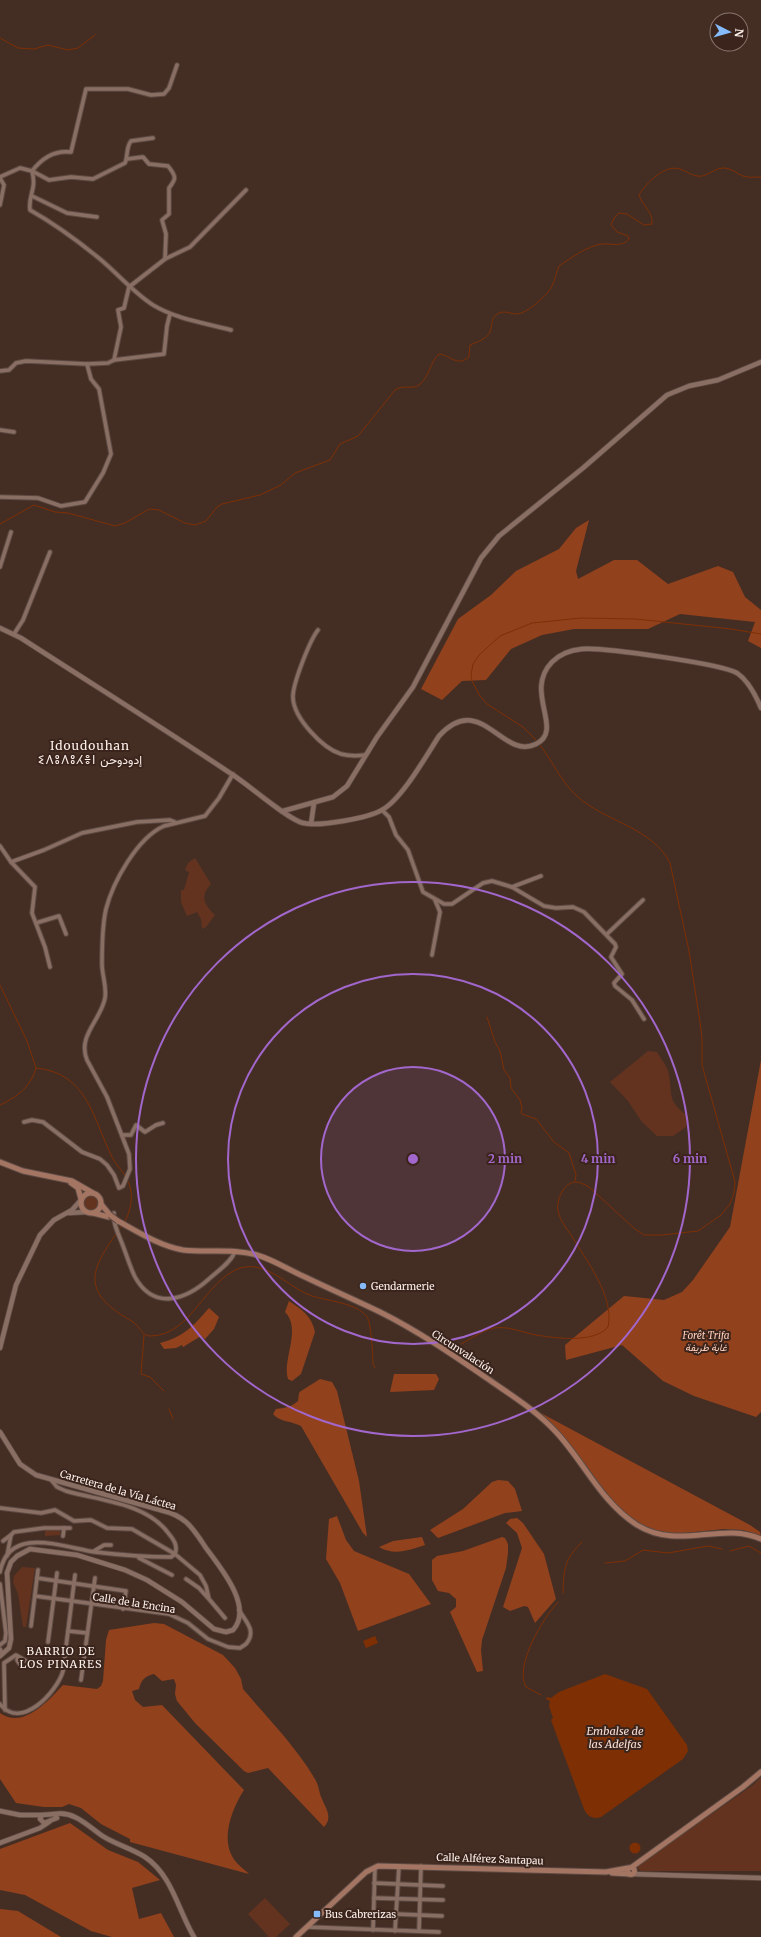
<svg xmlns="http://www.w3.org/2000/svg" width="761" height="1937" font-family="Merriweather,Vazirmatn,'Noto Sans Tifinagh',serif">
  <rect width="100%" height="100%" fill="#442e24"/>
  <!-- green -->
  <g fill="#63331f">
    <path d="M195,858L211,884C199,897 205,905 215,915L206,927L202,929L201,919L197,912L187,916L181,902V890H184L189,872L185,870L188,863Z"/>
    <path d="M648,1051L657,1052C660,1057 664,1063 667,1068C675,1090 663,1099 688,1116L686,1127L673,1136H657L642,1122L628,1101L610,1082Z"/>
    <circle cx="91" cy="1203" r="7"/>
    <path d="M45,1529H60V1535L45,1536Z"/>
    <path d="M22,1567L35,1568L26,1627H23L18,1594L13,1582L14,1576Z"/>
    <path d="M761,1777V1871H641L637,1868L639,1865L753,1785Z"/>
    <path d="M265,1898L290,1924L276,1937H269L248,1914Z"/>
  </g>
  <!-- forest -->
  <g fill="#92411d">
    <path d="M589,520L576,571L578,579L614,560H637L668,584L718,566L733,572L745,597L761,610V648L748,641L755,622L680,614L648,629H574L542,635L511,649L486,680L462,681L442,700L421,689L458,619L491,595L516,571L559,549L576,528Z"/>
    <path d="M761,1060V1412L756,1417L694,1396L663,1381L622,1345L566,1360L565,1345L624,1296L664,1300L682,1292L693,1280L730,1227Z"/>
    <path d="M289,1301C301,1309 312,1316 315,1332L301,1374L292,1381L288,1379C282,1359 302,1329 285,1312Z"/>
    <path d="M209,1308L219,1317L214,1329L205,1339L201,1336L183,1347L182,1345L176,1348L164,1349L160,1343C184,1337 193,1326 209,1308Z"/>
    <path d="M394,1374H436L439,1379L434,1390L390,1392Z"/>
    <path d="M320,1379L332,1382L337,1391L359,1481L367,1537L363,1533L301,1426C292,1421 279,1422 273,1414L276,1409C285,1408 291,1407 298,1401L299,1393L301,1391Z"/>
    <path d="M537,1411L750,1525L760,1532L761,1536L743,1530L724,1529L674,1534L654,1531L636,1523L613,1504Z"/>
    <path d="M498,1480L508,1481L515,1489L522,1511L505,1513L438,1538L430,1530L463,1509L492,1482Z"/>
    <path d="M337,1516L346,1540L354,1551L409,1574L431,1604L358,1631L340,1583L326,1559L329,1519Z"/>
    <path d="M517,1518L523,1523L544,1554L556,1599L535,1623L528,1607L524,1606L510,1611L503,1607L522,1548L517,1533L506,1523L510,1519Z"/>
    <path d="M422,1537L425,1545C410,1550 394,1556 379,1547L393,1541Z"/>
    <path d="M502,1537L505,1538L508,1544V1553L506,1568L482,1640L481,1650L483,1671L477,1672L450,1612L456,1607V1599L449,1593L438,1591L432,1580V1560L437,1556L463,1551Z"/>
    <path d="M154,1623L164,1624L223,1655L235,1668L241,1679L243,1689C266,1716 300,1751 316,1781C319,1786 319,1793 322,1799C326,1809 333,1817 324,1827L268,1768L248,1773L244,1771L195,1723L177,1701L175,1694L176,1685L174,1679L162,1681L154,1674C145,1676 141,1680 139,1689L132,1691L135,1700L143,1707L162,1705L244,1790C233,1807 221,1836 232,1856C235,1863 244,1869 249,1874L130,1842V1839L101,1824L81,1808L69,1804L62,1807H44L16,1803L0,1779V1713C23,1730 49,1700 63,1685L97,1689L101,1686L103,1681L106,1640L109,1630Z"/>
    <path d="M70,1823L108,1850L138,1862L160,1880L132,1888L139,1919L161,1913L174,1937H112L91,1931L25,1895L0,1890V1849Z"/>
    <path d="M0,1909L18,1911L61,1937H0Z"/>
  </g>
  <!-- water -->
  <g fill="#7e2f04">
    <path d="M375,1636L378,1643L366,1648L363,1641Z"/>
    <path d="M605,1674L647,1689L687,1745L688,1751L683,1759L601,1817C593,1820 587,1816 584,1809L551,1720L553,1718L549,1706L550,1701L546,1699L547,1697L551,1698L559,1692Z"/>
    <circle cx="635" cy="1848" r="5.5"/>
  </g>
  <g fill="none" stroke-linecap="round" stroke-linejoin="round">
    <!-- stream -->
    <g stroke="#7e2f04" stroke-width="1">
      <path d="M0,38L18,48L34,49L48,45L68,50L78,48L95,35"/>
      <path d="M0,524L34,505L55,512L68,513L115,526L125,523L149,509L159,510L185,523L195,525L206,521L217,507L222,504L260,495L281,485L295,473L330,460L340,444L358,436L395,390C403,384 412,390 419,385C429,378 430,362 439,354C452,356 457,367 469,357L470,345C477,342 487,339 490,332C492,326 491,319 496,315C503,309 510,314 517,314C526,314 548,295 552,286C555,280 556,273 559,266C571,258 587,246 602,244C611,243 622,248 629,239L628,236L617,232L611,225L614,218L619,213L627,214L644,225L652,224C653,211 643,207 639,195C646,183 665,164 680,169C686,171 691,175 697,176C706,178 714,168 723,168C731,168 736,173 743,176C748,178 756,177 761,177"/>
      <path d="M537,741L523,727L487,704L480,696L472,681L471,675L473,664L479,655L500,636L532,623L581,618L636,619L731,629L761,634"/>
      <path d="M0,985L27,1041L36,1068C31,1087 17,1097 0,1105"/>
      <path d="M487,1017L495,1042L500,1051L504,1070L510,1078L511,1088L520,1100L522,1108L521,1112L522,1114L536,1119L554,1142L569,1153L576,1175L575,1181"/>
      <path d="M36,1068C88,1073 93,1119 112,1157C115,1164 122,1170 126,1177"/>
      <path d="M124,1223C131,1211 135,1192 127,1180"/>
      <path d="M118,1231L122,1225"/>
      <path d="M116,1234C94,1265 81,1288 120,1314C124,1317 129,1319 133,1322C139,1326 143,1337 151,1336C192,1335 204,1281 240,1268C245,1267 251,1266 255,1267C276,1270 292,1289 312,1296C328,1301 357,1303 367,1317C371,1321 373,1357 373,1364L375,1368"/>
      <path d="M144,1335C143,1348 142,1361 141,1374L150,1377L164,1391"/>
      <path d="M461,1344C471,1339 483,1330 494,1328C507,1326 519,1331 531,1334C552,1338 594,1344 608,1327C615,1297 586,1260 571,1235C566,1228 560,1220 558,1211C556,1201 563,1183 575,1182C580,1182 584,1184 589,1187L635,1229L644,1235H662L698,1231L721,1215L730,1204L734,1193L735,1182L732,1171L702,1065V1038L700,1022L689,951L670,863C652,827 605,822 577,796C561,782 552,760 539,744"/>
      <path d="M169,1409L173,1419"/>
      <path d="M730,1551L749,1546L761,1553"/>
      <path d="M605,1563L625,1561L643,1550L668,1553L708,1546L722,1549"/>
      <path d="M563,1593C564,1568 564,1560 582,1542"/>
      <path d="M541,1695L526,1687C514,1666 543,1618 558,1602"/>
    </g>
    <defs>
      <g id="minor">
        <path d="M177,65L169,88L164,94L151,95L128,89H86L71,152C55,150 42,158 32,171C37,190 28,194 30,210C55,224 78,241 100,259C118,274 133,292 153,305C176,319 205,323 231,330"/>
        <path d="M127,159L143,157L149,164L168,166C177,177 176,179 169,188V214L162,220L166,234L165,259"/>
        <path d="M0,177L20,168L32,171L49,180L71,177L93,179L125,163C128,156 126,147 131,141L153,138"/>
        <path d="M0,178L4,185L0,205"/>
        <path d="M32,196L67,213L97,217"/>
        <path d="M114,360L164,354L167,326L170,314"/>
        <path d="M0,371L9,370L16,363L26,361L87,364L108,363L114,360L121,327L118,310L124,308L129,287L165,259L190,247L246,190"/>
        <path d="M0,430L14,432"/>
        <path d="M0,497L38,498L61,506L85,502L103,473L111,454L99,389L91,379L87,364"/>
        <path d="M0,567L11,532"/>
        <path d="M318,630C310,640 292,685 293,698C294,718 322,748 341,754C349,756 357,756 365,755"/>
        <path d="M14,634L23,620L50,552"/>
        <path d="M382,810L389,817L396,835L408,850L423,892L444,904H452L483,883L492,881L512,887L541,876"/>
        <path d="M0,846L11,862L35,887L32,913L45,947L50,967"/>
        <path d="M11,862L44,850L82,833L137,822L170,820L175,822"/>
        <path d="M512,887L544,906L556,908L573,907L584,912L615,944L616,947L611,957L622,974L614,983L615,986L632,1000L644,1019"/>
        <path d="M36,923L59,916L66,934"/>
        <path d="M607,934L643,900"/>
        <path d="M432,955L440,912L435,900"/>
        <path d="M24,1122L32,1120L43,1122L82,1152L100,1159L107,1165L114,1175L119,1188L123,1186L130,1169L129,1154L107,1097L87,1060C77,1036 101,1020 105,998C107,986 102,976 102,964C102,947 102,926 106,909C113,882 137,838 164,826L205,816L219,798L233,774"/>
        <path d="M122,1135H131L136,1125L145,1132L156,1125L163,1123"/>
        <path d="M114,1213C112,1223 120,1237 123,1246C127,1256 130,1267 135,1277C154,1311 186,1300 210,1278C219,1270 230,1263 235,1252"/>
        <path d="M52,1481L57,1487L66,1491C101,1501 147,1503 169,1534C174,1540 178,1546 175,1554"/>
        <path d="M0,1508L41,1513L55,1510L74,1521L91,1520L107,1528L132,1529L175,1554L200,1575L206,1586L209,1599L225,1618"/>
        <path d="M63,1536L64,1528"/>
        <path d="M3,1541L11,1535"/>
        <path d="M94,1551L104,1545H111"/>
        <path d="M7,1556L11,1535L14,1532L44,1528H70"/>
        <path d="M139,1558L172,1575"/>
        <path d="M0,1572C9,1524 65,1548 95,1552C120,1555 145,1557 171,1557L175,1554"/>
        <path d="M37,1578L126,1591L123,1609"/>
        <path d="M186,1579L199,1588L208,1598"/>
        <path d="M0,1584L6,1633L5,1641L0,1645"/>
        <path d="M35,1596L169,1614L188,1623L208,1639L228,1647L240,1648L246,1644C257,1631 246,1622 239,1610"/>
        <path d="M31,1626L38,1570"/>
        <path d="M68,1631L87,1633"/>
        <path d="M48,1642L57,1573"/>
        <path d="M0,1649L1,1651"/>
        <path d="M18,1657L17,1660L21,1666"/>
        <path d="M81,1680L95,1578"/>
        <path d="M0,1704C21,1731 57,1692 63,1671L75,1575"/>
        <path d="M5,1710L4,1663L16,1655L33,1665L37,1662"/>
        <path d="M374,1883L443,1886"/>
        <path d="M374,1898L443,1900"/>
        <path d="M373,1913L442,1916"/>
        <path d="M307,1927L439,1932"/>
        <path d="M373,1930L375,1867"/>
        <path d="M395,1931L399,1866"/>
        <path d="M419,1931L421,1866"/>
      </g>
      <g id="tertiary">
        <path d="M0,628L21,638C92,684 163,728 233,775C249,785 287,819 303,823C319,827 368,818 382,810C402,799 426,756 439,736C481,690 502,761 536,744C565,730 523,692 552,662C560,654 571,650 582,649C602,647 722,664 737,673C749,681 756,696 761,708"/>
        <path d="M283,811L333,797L347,786L377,737L413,687L481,558L499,536L583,468L667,395L689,386L718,380L761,362"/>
        <path d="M311,824L314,803"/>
        <path d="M69,1213L86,1212"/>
        <path d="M0,1348L16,1285L40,1235L54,1220L72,1210L80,1201"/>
        <path d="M0,1432L20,1464L36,1475L164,1511C172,1513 179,1516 186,1522C194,1529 200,1539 206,1548C220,1567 254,1607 233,1630L226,1632L214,1629L182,1602L147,1580L125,1570L77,1555L30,1549L17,1556L11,1562L7,1573L11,1639L9,1648L0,1656"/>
        <path d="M0,1811L20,1815H42"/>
        <path d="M55,1814C74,1811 87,1825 101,1835C114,1844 131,1848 145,1857C172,1875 178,1910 194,1937"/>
        <path d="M55,1814L57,1818L44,1823L40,1819L42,1815Z"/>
        <path d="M0,1843L40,1828L49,1822"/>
        <path d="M632,1874L761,1878"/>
      </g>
      <g id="secondary">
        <path d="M0,1162L23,1171L72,1181L93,1193"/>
        <path d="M71,1183L78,1188L81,1199"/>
        <circle cx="91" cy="1203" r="10"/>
        <path d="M101,1204L110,1215"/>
        <path d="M93,1213L109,1217"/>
        <path d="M118,1221C138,1232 160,1246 183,1250C207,1253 233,1248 257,1255C274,1260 289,1270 305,1277C330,1289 355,1300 380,1312C418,1331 453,1355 488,1379C511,1395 537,1411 556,1432C584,1462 601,1502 637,1525C679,1551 721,1521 761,1539"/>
        <path d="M632,1867L743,1787L761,1772"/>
        <circle cx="631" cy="1871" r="3.5"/>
        <path d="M612,1873L630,1874"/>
        <path d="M296,1937L366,1872L378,1866L606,1872L628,1868"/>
      </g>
    </defs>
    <!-- minor casing -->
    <use href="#minor" stroke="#5d4a43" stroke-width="5.5"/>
    <!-- tertiary casing -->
    <use href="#tertiary" stroke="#5d4a43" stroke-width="6"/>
    <!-- secondary casing -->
    <use href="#secondary" stroke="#5d4a43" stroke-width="7"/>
    <!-- minor -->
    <use href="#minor" stroke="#896e63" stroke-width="3.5"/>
    <!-- tertiary -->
    <use href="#tertiary" stroke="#896e63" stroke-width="4.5"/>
    <!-- secondary -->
    <use href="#secondary" stroke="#a47562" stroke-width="5"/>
    <defs>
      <path id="secondary-bridge" d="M110,1215L118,1221"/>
    </defs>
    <!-- secondary-bridge casing -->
    <use href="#secondary-bridge" stroke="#5d4a43" stroke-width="7" stroke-linecap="butt"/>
    <!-- secondary-bridge -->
    <use href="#secondary-bridge" stroke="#a47562" stroke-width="5"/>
  </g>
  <!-- distance rings -->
  <circle cx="413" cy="1159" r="92" fill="#a267cc" fill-opacity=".12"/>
  <g fill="none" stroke="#a267cc" stroke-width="2">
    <circle cx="413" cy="1159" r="92"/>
    <circle cx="413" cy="1159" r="185"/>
    <circle cx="413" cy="1159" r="277"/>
  </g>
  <!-- markers -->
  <g fill="#85bbfb" stroke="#3a241b" stroke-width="1.5">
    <circle cx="363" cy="1286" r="4"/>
    <rect x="313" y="1910" width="8" height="8" rx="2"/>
  </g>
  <g text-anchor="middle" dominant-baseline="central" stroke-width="4" stroke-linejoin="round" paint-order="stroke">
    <!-- poi labels -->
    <g font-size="10" fill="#fdf1ec" stroke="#3a241b" text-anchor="start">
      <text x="371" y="1286">Gendarmerie</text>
      <text x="325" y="1914">Bus Cabrerizas</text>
    </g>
    <!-- park labels -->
    <g font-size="10" font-style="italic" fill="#ffcfbc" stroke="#3a241b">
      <text x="706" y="1335">Forêt Trifa<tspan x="706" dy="12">غابة طريفة</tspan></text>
    </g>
    <!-- street labels -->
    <g font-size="10" fill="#fdf1ec" stroke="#3a241b">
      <text transform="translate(463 1352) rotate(33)">Circunvalación</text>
      <text transform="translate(118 1490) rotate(16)">Carretera de la Vía Láctea</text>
      <text transform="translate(134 1603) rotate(9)">Calle de la Encina</text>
      <text transform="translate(490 1859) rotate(2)">Calle Alférez Santapau</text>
    </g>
    <!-- neighbourhood labels -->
    <g font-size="11" letter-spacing="1" fill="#fdf1ec" stroke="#3a241b">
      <text x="61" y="1651">BARRIO DE<tspan x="61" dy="13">LOS PINARES</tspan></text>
    </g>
    <!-- water labels -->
    <g font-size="11" font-style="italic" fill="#f6ded4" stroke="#3a241b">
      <text x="615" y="1731">Embalse de<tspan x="615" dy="13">las Adelfas</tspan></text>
    </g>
    <!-- quarter labels -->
    <g font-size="12" letter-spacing="1" fill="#fdf1ec" stroke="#3a241b">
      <text x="90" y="745">Idoudouhan<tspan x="90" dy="14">ⵉⴷⵓⴷⵓⵃⴻⵏ إدودوحن</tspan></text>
    </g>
  </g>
  <circle cx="413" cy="1159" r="6" fill="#a267cc" stroke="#3a241b" stroke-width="2"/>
  <g font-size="12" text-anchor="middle" font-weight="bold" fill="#a267cc" stroke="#3a241b" stroke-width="4" stroke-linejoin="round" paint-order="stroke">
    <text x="505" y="1163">2 min</text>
    <text x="598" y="1163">4 min</text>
    <text x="690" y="1163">6 min</text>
  </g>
  <!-- north arrow -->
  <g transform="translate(729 32) rotate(96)"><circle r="19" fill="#3a241b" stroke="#88766f"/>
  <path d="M0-3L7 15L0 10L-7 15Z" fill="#85bbfb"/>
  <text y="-6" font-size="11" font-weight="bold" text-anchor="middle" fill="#fdf1ec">N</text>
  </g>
</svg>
